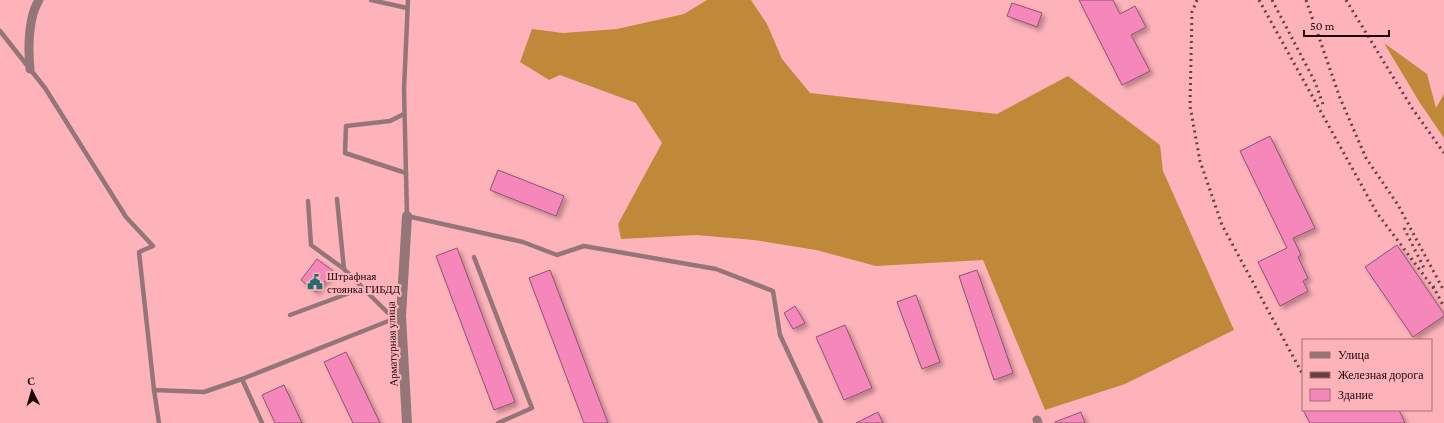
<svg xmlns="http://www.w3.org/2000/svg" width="1444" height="423" font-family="'Crimson Pro',serif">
  <defs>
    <filter id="shadow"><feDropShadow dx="3.5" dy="3.5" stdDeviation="2" flood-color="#0004"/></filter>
  </defs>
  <rect width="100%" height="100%" fill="#feb3bb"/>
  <!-- forest -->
  <g fill="#c08839">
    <path d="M707,0H751L767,24L782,59L810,93L997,114L1068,76L1160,145L1163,171L1234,330L1125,384L1045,410L983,260L876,266L816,250L754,240L696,235L621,239L618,224L662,143L636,103L560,75L549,80L520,62L532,29L563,33L617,29L684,14Z"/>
    <path d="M1384,43L1427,74L1436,108L1444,94V138L1420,103Z"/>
  </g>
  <!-- building -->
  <g fill="#f587ba" stroke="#90536e" filter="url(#shadow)">
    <path d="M1079,0H1113L1120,14L1135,6L1146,27L1131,35L1150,71L1122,85Z"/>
    <path d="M1012,3L1042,13L1037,27L1007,16Z"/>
    <path d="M1270,136L1315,228L1293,238L1301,255L1298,257L1308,278L1303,281L1308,291L1280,306L1258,262L1287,248L1240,151Z"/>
    <path d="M498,170L564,196L556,216L490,190Z"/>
    <path d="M1397,245L1444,314V316L1413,337L1365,267Z"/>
    <path d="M457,248L515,402L494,410L436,256Z"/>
    <path d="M317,259L333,271L316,292L301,280Z"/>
    <path d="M550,270L608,423H584L529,278Z"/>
    <path d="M977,270L1013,373L994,380L959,276Z"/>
    <path d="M916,295L940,362L922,369L897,302Z"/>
    <path d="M795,306L805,323L793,329L784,313Z"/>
    <path d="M845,325L872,388L844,400L816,337Z"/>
    <path d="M346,352L380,423H353L324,362Z"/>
    <path d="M284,385L302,423H275L262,395Z"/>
    <path d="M1303,410H1399L1405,423H1310Z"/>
    <path d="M878,412L883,423H856Z"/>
    <path d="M1081,412L1085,423H1055V422Z"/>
  </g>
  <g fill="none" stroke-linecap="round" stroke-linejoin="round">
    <!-- service -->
    <g stroke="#947578" stroke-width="4.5">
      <path d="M371,0L407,8"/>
      <path d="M408,0L404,89L407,216L523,242L557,255L584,246L716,269L773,291L780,335L821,423"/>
      <path d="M0,31L45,88L126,217L153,246L139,252L154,390"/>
      <path d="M404,114L390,121L346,126L345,153L406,173"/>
      <path d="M337,199L344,269L387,312L392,315L399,316"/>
      <path d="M308,201L311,245L344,269"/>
      <path d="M474,257L532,408L498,423"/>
      <path d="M290,315L363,288"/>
      <path d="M242,379L401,316"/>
      <path d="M159,423L154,390L204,392L242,379L262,423"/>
    </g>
    <!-- minor -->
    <g stroke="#947578" stroke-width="9">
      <path d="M30,69C28,49 28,17 39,0"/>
      <path d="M1037,420L1038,423"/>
    </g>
    <!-- tertiary -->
    <path stroke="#947578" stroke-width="10" d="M407,216L401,316L407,423"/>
    <!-- rail -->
    <g stroke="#673f43" stroke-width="3" stroke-dasharray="2 4" stroke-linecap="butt">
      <path d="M1197,0L1192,12L1190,106L1200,161L1222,225L1303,375"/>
      <path d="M1259,0L1377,213L1435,290"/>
      <path d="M1272,0L1315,82L1324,107"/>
      <path d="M1306,0L1340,98L1366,158L1398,205L1444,291"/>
      <path d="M1346,0L1412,108L1444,153"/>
      <path d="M1404,228L1425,270"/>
      <path d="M1433,286L1444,307"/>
    </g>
  </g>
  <!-- icons -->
  <defs>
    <symbol id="civic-bare" viewBox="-9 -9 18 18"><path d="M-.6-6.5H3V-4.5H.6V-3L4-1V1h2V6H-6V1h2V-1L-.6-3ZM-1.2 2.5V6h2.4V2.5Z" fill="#236e6c" stroke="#feb3bb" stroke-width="2.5" paint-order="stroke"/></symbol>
  </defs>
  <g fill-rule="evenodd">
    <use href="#civic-bare" x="304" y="271" width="22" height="22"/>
  </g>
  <g text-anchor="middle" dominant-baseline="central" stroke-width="4" stroke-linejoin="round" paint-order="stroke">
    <!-- poi labels -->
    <g font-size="11" fill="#1c0508" stroke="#feb3bb" text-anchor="start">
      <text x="327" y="276">Штрафная<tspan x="327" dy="13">стоянка ГИБДД</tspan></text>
    </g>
    <!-- street labels -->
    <g font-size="11" fill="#1c0508" stroke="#feb3bb">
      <text transform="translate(392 344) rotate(-92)">Арматурная улица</text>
    </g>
  </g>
  <!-- legend -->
  <rect x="1302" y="339" width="130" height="72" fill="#feb3bb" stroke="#a46d73"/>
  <rect x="1310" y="352" width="20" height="6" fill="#947578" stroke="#a46d73"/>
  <text x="1338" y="359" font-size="12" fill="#1c0508">Улица</text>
  <rect x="1310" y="372" width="20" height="6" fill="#673f43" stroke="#a46d73"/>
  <text x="1338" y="379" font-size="12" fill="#1c0508">Железная дорога</text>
  <rect x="1310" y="389" width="20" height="12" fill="#f587ba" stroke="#a46d73"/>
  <text x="1338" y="399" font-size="12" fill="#1c0508">Здание</text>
  <!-- north arrow -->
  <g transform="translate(32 391) rotate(355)" stroke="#feb3bb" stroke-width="3" paint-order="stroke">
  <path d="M0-3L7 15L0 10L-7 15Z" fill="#1c0508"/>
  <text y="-6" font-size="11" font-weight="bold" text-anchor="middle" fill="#1c0508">С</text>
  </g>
  <!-- scale -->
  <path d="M1304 30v6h85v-6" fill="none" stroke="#1c0508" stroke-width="2"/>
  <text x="1310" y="30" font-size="12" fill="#1c0508" stroke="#feb3bb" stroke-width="3" paint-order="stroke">50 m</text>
</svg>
